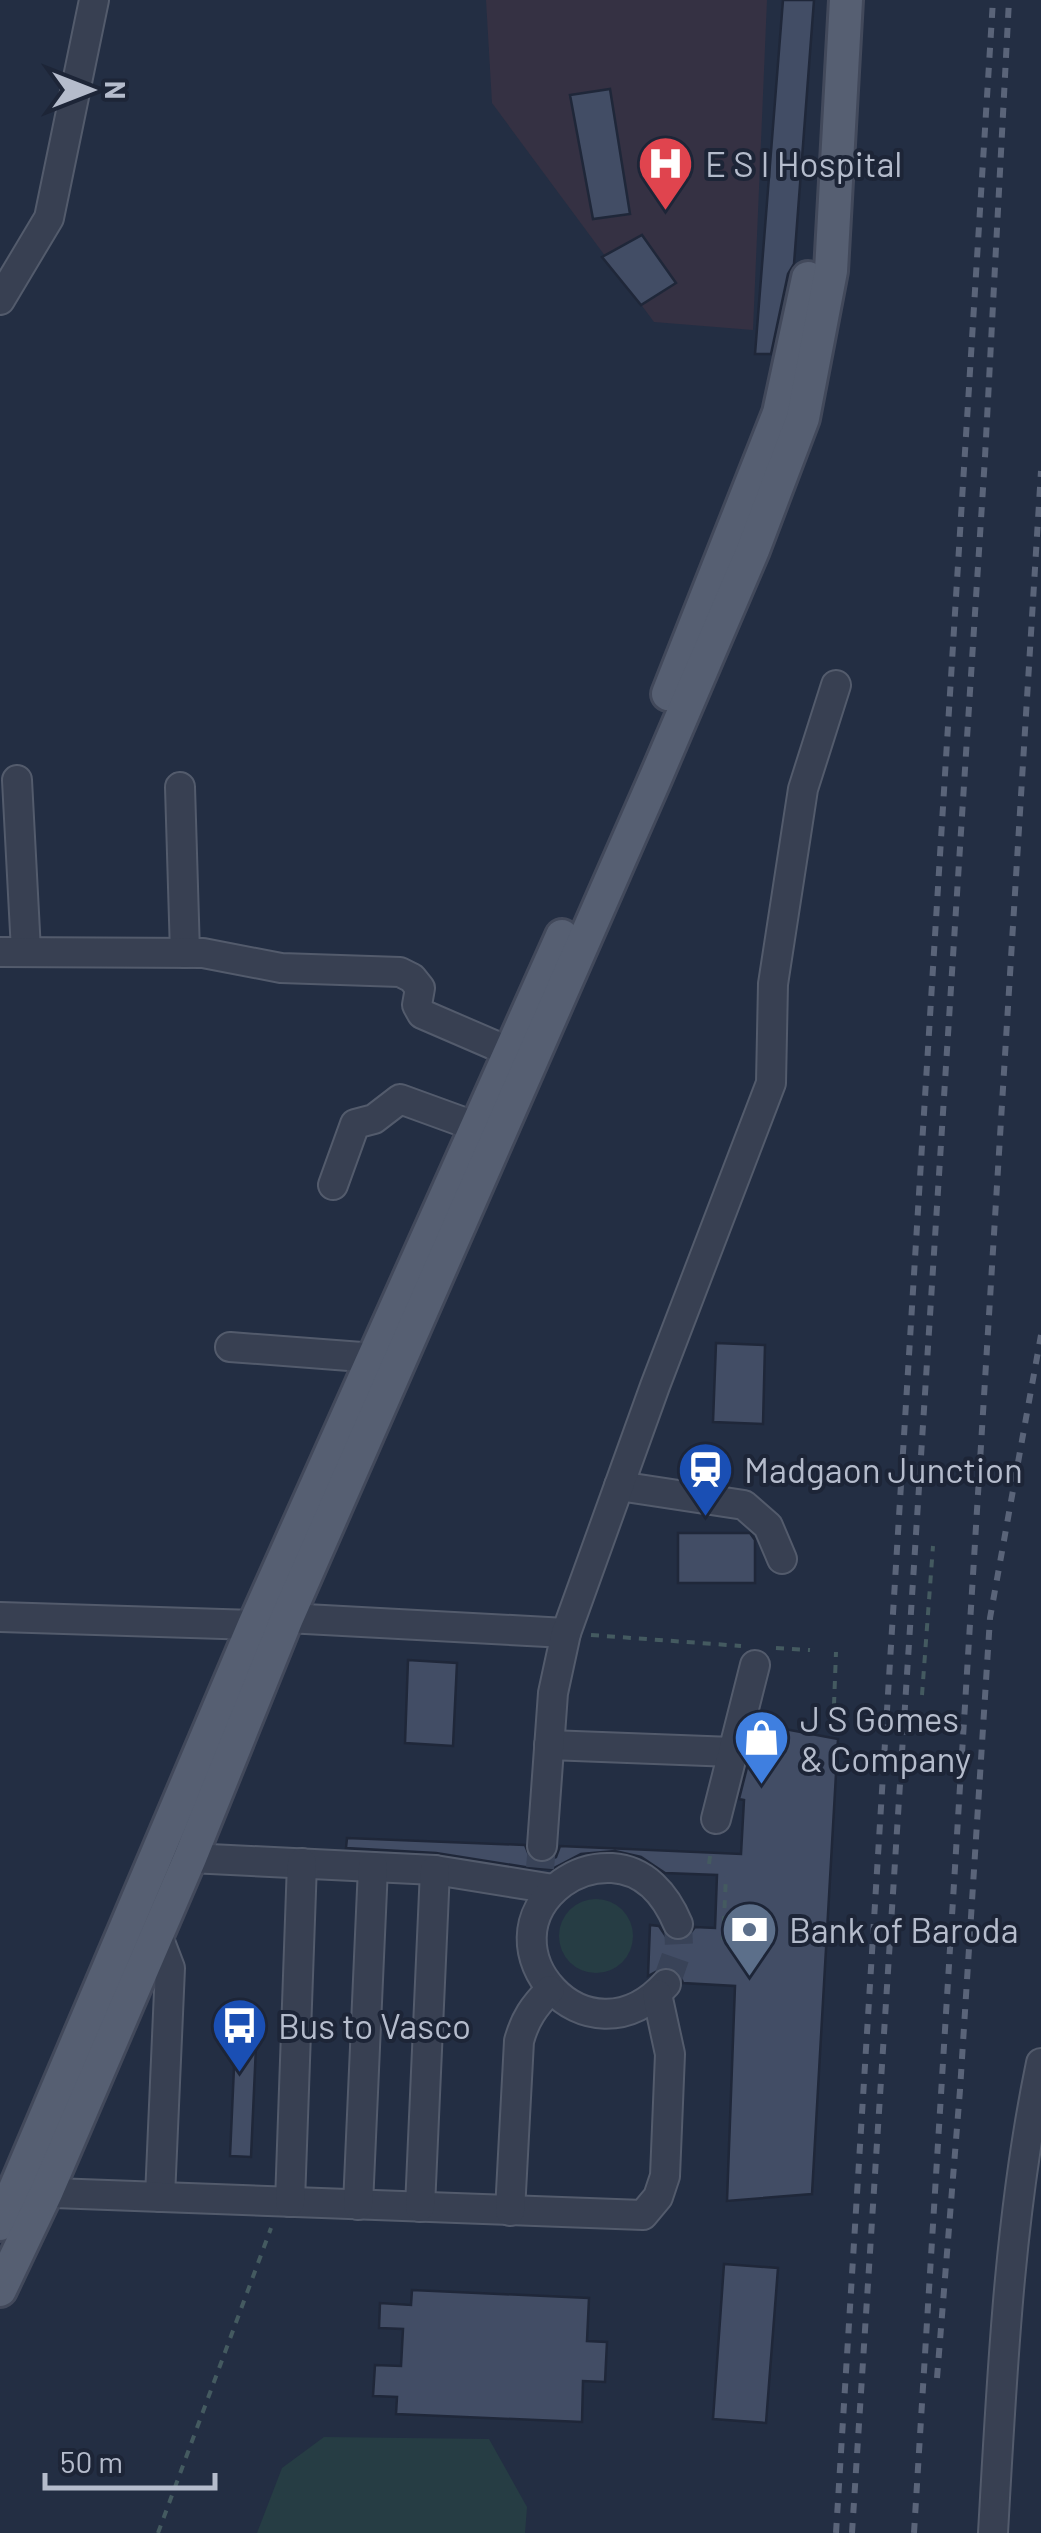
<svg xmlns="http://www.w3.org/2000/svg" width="1041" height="2533" font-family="Barlow,sans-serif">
  <rect width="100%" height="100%" fill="#232e43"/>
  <!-- medical -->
  <path fill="#353143" d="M486,0H767L753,330L654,322L492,103Z"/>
  <!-- green -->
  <g fill="#263d44">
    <circle cx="596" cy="1936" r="37"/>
    <path d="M324,2437L489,2439L527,2507L525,2533H257L282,2468Z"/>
  </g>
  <!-- building -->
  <g fill="#424d65" stroke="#1f2739" stroke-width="2.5">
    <path d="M783,0H814L794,264L788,274L771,354H755Z"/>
    <path d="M610,89L630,214L593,219L570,95Z"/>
    <path d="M642,235L676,283L641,305L602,257Z"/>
    <path d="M716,1343L765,1345L763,1424L713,1422Z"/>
    <path d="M678,1533H750L755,1540V1583H678Z"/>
    <path d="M408,1660L457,1663L453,1746L405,1743Z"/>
    <path d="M758,1724L838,1739L812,2194L727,2201L735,1986L683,1983L679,1973L665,1967L648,1976L650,1925L659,1926L667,1938L677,1941L686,1939L695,1927L715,1928L717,1875L665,1873L641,1857L615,1851L581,1854L552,1869L531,1868L436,1853L346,1848L347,1838L525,1845L531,1860L542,1863L556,1857L560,1846L741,1854L744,1800L739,1799Z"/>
    <path d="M236,2023L257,2024L251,2157L230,2156Z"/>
    <path d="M724,2264L778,2268L766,2423L713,2419Z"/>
    <path d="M412,2290L589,2298L587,2341L607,2342L605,2382L583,2381L582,2422L396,2414L397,2397L373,2396L375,2365L401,2366L403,2329L379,2328L380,2303L411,2305Z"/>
  </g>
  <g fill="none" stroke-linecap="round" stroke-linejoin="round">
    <!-- minor-tunnel -->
    <g stroke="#394358" stroke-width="28" stroke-dasharray="28 14" stroke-linecap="butt">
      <path d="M540,1868L542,1846"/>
      <path d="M666,1984L679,1947L678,1924"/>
    </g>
    <defs>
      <g id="minor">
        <path d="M0,300L49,218L94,0"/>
        <path d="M17,780L26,951"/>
        <path d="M180,787L185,953"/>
        <path d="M0,952L203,953L281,968L400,972L412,978L420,988L417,1005L422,1014L510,1052"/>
        <path d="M333,1185L355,1124L374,1119L400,1099L477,1127"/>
        <path d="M230,1347L375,1358"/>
        <path d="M619,1486L744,1505L768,1526L782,1559"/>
        <path d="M0,1617L254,1625L287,1618L566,1633"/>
        <path d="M549,1745L733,1752"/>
        <path d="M716,1819L755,1665"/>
        <path d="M542,1846L553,1693L566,1633L655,1386L771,1083L773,984L803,789L836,685"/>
        <path d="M173,1852L190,1858L435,1870L553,1889"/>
        <path d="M157,1934L170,1968L160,2197"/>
        <path d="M666,1984C587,2071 478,1946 562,1883C577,1872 593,1867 612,1868C645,1870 666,1895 678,1924"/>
        <path d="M27,2192L643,2215L658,2197L665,2176L670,2054L657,1994"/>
        <path d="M290,2202L302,1863"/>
        <path d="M358,2205L373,1867"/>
        <path d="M420,2207L435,1870"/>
        <path d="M510,2211L519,2041C525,2019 534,2006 550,1990"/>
        <path d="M993,2533C1002,2376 1009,2217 1041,2063"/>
      </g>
      <g id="major">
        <path d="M668,694L779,413L808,278"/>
        <path d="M0,2224L254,1625L562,936"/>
        <path d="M0,2290L46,2193L190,1858L287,1618L655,779L753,550L803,418L831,271L846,0"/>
      </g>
    </defs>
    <!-- minor casing -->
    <use href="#minor" stroke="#535b6c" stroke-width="32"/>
    <!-- major casing -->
    <use href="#major" stroke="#42495b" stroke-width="38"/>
    <!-- path -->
    <g stroke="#445a60" stroke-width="4" stroke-dasharray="8 8" stroke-linecap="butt">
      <path d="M591,1635L741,1646"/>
      <path d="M776,1648L810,1650"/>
      <path d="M922,1695L933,1546"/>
      <path d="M834,1705L836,1652"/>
      <path d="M709,1864L711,1849"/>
      <path d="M723,1940L726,1876"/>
      <path d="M158,2533L271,2228"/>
    </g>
    <!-- minor -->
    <use href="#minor" stroke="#384052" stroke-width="28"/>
    <!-- major -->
    <use href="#major" stroke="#565f72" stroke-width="32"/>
    <!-- rail -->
    <g stroke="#5a6479" stroke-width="6" stroke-dasharray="10 10" stroke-linecap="butt">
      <path d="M937,2378L960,2090L990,1618L1041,1335"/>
      <path d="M836,2533L993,0"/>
      <path d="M852,2533L985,457L1009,0"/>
      <path d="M914,2533L1041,471"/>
    </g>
  </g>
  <!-- icons -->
  <defs>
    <symbol id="hospital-pin" viewBox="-11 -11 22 30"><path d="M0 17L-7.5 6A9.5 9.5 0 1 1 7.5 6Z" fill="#e0444e" stroke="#1d2537"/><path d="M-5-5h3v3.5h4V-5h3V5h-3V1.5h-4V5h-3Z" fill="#fff"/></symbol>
    <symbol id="station-pin" viewBox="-11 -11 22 30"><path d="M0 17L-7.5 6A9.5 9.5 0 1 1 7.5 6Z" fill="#1a4fb4" stroke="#1d2537"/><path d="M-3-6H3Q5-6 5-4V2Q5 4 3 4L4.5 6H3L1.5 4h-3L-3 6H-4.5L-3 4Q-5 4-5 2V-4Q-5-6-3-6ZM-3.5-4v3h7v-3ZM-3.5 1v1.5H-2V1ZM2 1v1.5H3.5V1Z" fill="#fff"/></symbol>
    <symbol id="shop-pin" viewBox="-11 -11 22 30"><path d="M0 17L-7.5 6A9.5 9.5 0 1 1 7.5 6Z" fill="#3f7fe0" stroke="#1d2537"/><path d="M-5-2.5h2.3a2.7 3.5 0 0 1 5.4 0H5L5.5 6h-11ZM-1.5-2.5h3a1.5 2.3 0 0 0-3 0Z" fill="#fff"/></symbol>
    <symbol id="bank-pin" viewBox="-11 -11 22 30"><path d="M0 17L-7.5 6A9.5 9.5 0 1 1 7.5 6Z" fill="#5c6f8a" stroke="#1d2537"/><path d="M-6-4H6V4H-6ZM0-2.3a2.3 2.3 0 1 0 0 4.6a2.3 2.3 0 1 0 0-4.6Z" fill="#fff"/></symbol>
    <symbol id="bus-pin" viewBox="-11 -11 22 30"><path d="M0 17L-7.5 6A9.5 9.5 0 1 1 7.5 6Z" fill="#1a4fb4" stroke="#1d2537"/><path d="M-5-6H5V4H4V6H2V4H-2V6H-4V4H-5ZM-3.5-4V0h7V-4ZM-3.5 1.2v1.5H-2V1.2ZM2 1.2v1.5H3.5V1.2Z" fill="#fff"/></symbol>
  </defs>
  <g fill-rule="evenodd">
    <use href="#hospital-pin" x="634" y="132" width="63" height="86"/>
    <use href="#station-pin" x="674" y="1438" width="63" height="86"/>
    <use href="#shop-pin" x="730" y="1706" width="63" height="86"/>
    <use href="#bank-pin" x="718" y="1898" width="63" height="86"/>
    <use href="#bus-pin" x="208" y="1994" width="63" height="86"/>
  </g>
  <g text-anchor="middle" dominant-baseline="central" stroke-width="8" stroke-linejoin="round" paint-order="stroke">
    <!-- poi labels -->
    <g font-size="35" fill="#b5bccc" stroke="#1d2537" text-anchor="start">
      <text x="705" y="163">E S I Hospital</text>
      <text x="744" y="1469">Madgaon Junction</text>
      <text x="800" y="1718">J S Gomes<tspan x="800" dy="40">&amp; Company</tspan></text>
      <text x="789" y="1929">Bank of Baroda</text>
      <text x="278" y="2025">Bus to Vasco</text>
    </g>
  </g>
  <!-- north arrow -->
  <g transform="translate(90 90) rotate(90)" stroke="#1d2537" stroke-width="8" paint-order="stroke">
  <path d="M0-8L18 38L0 25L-18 38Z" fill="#b5bccc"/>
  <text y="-15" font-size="28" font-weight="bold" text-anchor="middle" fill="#b5bccc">N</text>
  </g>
  <!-- scale -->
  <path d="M45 2473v15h170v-15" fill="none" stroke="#b5bccc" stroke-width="5"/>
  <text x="60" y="2473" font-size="30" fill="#b5bccc" stroke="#1d2537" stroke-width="8" paint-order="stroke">50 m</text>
</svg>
